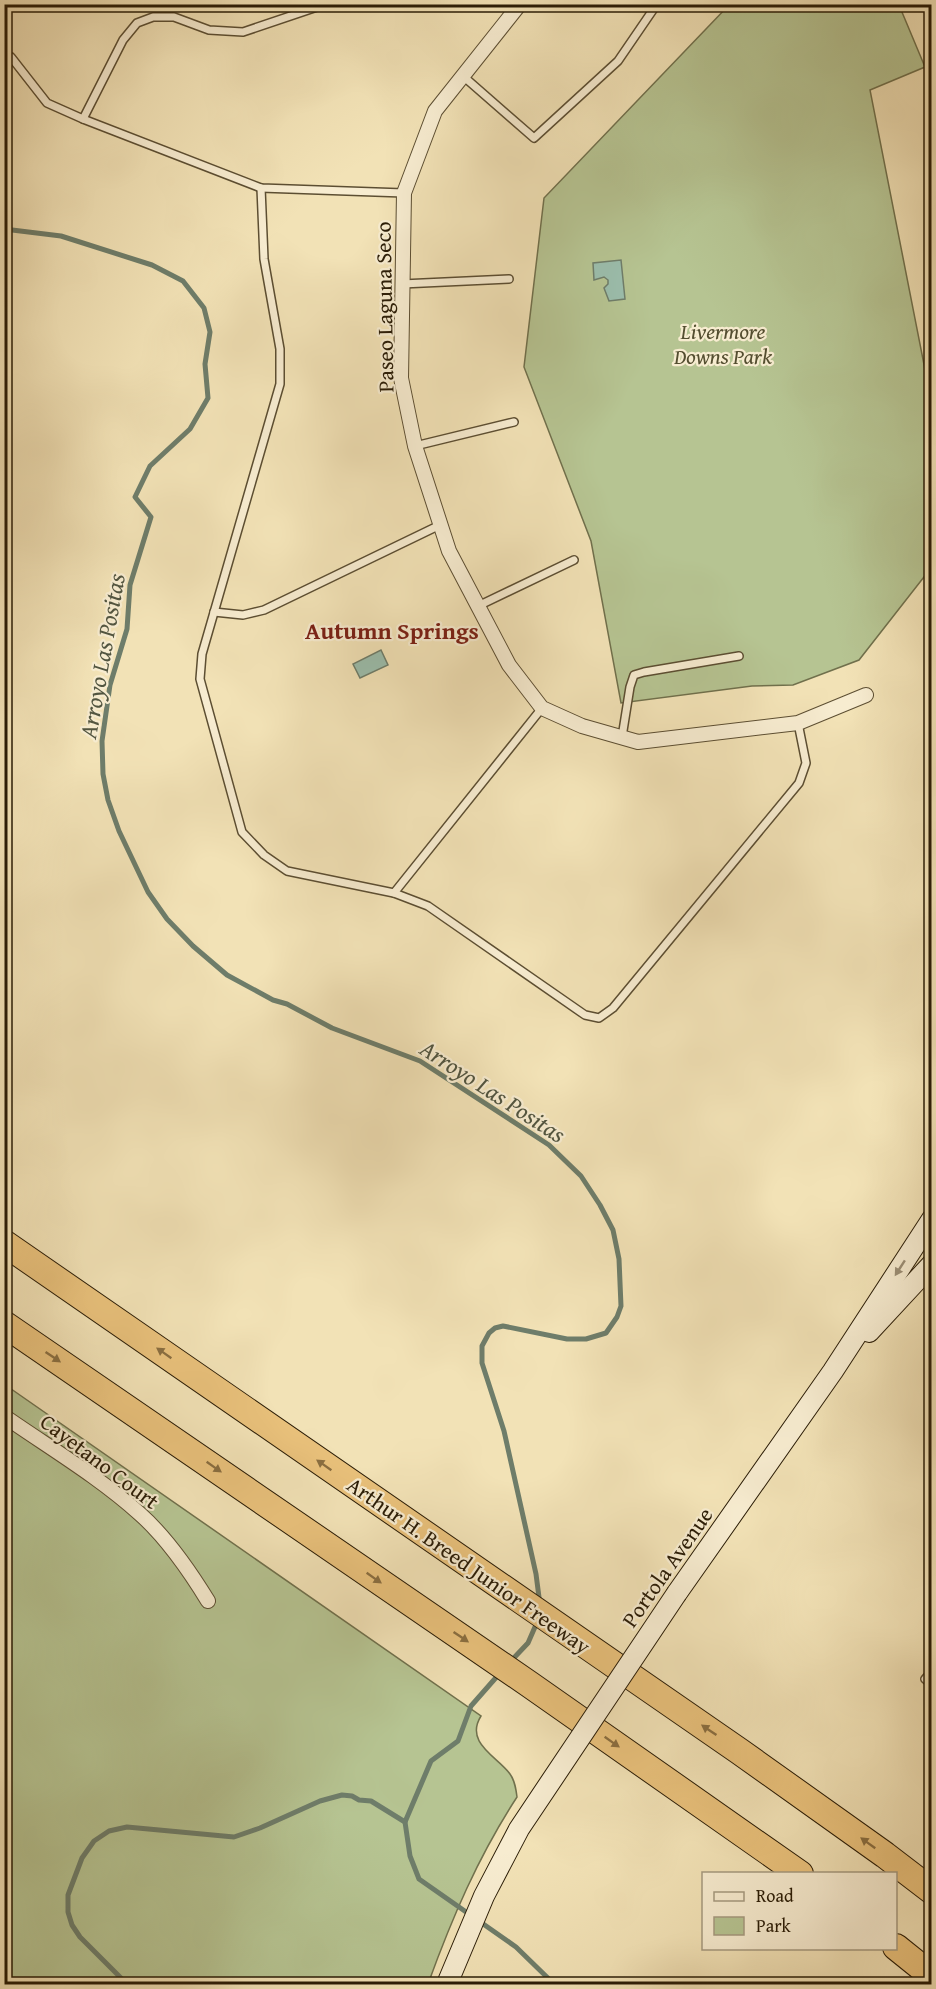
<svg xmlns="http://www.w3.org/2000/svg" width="936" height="1989" font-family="'Gentium Book Plus',serif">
  <rect width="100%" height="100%" fill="#f2e2b6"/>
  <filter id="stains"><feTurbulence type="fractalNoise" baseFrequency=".00333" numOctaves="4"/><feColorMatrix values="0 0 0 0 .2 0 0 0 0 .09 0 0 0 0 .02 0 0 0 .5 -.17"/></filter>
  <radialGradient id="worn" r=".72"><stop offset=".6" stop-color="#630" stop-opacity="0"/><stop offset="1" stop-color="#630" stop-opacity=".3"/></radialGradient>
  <!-- green -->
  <g fill="#b6c492" stroke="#70704c" stroke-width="1.5">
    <path d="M729,5H899L925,67L870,90L931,400V568L859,660L793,685L752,686L621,703L591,541L524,367L544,198Z"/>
    <path d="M4,1384L481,1716C464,1743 498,1757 510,1774C515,1781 516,1789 517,1797C478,1857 452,1918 428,1984H5Z"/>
  </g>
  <!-- water -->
  <g fill="#9bbead" stroke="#6e7d6a" stroke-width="1.5">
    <path d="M621,260L625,299L609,301L604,288L608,284V280L604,277L594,280L593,263Z"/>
    <path d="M381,650L388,665L360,678L353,664Z"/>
  </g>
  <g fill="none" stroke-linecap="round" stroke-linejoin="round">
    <!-- stream -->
    <g stroke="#6e7d6a" stroke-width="5">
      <path d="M4,229L61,236L152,265L183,281L204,308L210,332L205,364L208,398L190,429L150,466L135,497L151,517L130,585L127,629L110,685L102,741L103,774L108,800L119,831L148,892L167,919L193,946L227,975L273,1000L287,1004L332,1028L420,1061L549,1145L581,1176L600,1205L613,1230L619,1259L621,1306L617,1317L606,1333L586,1339H567L503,1326L495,1328L489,1333L482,1346V1363L504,1431L536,1574L540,1605"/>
      <path d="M510,1662L528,1643L538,1620"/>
      <path d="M500,1673L471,1706L458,1741L431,1761L405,1822L410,1856L419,1879L516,1947L554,1984"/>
      <path d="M127,1984L80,1937L72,1925L68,1912V1895L82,1858L94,1841L109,1831L127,1827L234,1837L260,1828L320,1801L342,1795L352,1796L359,1800L371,1801L405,1822"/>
    </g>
    <defs>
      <g id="service">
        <path d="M11,57L47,103L83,119L261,188L404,193"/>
        <path d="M463,76L534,138L618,61L657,4"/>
        <path d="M83,119L123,40L137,23L153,17H174L209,30L243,32L326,4"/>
        <path d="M261,188L264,259L280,349V384L202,654L200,679L242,832L264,855L287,871L394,893L542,708"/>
        <path d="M402,284L509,279"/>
        <path d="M415,446L514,422"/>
        <path d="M478,606L574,560"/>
        <path d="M214,612L243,615L264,610L440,525"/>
        <path d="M622,737L630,687L634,675L644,672L739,656"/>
        <path d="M394,893L428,906L585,1015L599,1018L613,1008L799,783L806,763L798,723"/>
        <path d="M931,1419H932"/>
        <path d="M932,1671L925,1679L932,1685"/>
      </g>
      <g id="minor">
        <path d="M520,4L435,111L404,193L401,378L415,446L449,551L509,665L542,708L582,726L638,742L798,723L866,695"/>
        <path d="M4,1416C50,1448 99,1477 140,1514C167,1538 189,1570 208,1601"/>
      </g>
      <g id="secondary">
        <path d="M869,1332L932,1264"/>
        <path d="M677,1593L833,1371L932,1219"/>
      </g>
      <g id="motorway">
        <path d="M4,1243L739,1751L885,1855L932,1891"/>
        <path d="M4,1324L529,1684L800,1874"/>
        <path d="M896,1947L932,1976"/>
      </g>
    </defs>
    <!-- service casing -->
    <use href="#service" stroke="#5c4e32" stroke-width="10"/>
    <!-- minor casing -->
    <use href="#minor" stroke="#5c4e32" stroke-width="16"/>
    <!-- secondary casing -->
    <use href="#secondary" stroke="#2a1c06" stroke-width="22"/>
    <!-- motorway casing -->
    <use href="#motorway" stroke="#2a1c06" stroke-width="28"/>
    <!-- service -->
    <use href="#service" stroke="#f7ecd0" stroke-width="7"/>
    <!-- minor -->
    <use href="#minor" stroke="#f7ecd0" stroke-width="14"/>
    <!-- secondary -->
    <use href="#secondary" stroke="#f7ecd0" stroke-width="20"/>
    <!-- motorway -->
    <use href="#motorway" stroke="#e9c17b" stroke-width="26"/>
    <defs>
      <path id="secondary-bridge" d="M447,1984L484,1896L519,1829L677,1593"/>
    </defs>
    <!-- secondary-bridge casing -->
    <use href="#secondary-bridge" stroke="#2a1c06" stroke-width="22" stroke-linecap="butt"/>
    <!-- secondary-bridge -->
    <use href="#secondary-bridge" stroke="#f7ecd0" stroke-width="20"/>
  </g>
  <!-- one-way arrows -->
  <defs><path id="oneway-solid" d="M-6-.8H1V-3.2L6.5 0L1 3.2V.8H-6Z" transform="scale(1.5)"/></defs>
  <use fill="#9b8e75" href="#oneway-solid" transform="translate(900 1268) rotate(123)"/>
  <g fill="#8a6e40">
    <use href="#oneway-solid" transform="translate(164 1353) rotate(-145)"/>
    <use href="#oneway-solid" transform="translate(53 1357) rotate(34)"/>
    <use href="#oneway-solid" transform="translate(324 1465) rotate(-145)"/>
    <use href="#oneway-solid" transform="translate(214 1467) rotate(35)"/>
    <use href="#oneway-solid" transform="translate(374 1578) rotate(35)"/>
    <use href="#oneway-solid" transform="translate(461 1637) rotate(34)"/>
    <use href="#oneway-solid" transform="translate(709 1730) rotate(-146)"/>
    <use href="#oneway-solid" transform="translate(612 1742) rotate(35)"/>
    <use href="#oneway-solid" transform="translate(868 1843) rotate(-144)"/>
  </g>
  <g text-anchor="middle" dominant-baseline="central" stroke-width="4.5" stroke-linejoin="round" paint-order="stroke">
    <!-- street labels -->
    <g font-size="22" fill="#2a1c06" stroke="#f7ecd0">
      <text transform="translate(384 307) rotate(-91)">Paseo Laguna Seco</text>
      <text transform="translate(100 1461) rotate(37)">Cayetano Court</text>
      <text transform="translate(469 1565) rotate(35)">Arthur H. Breed Junior Freeway</text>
      <text transform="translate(667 1567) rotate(-55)">Portola Avenue</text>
    </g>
    <!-- park labels -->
    <g font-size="22" font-style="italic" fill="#544e30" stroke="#f7ecd0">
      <text x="723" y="331">Livermore<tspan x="723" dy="25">Downs Park</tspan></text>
    </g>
    <!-- neighbourhood labels -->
    <g font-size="24" font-weight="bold" fill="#7a1f14" stroke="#f7ecd0">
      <text x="392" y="630">Autumn Springs</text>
    </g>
    <!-- water labels -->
    <g font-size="24" font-style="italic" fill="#525540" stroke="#f7ecd0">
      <text transform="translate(102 656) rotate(-80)">Arroyo Las Positas</text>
      <text transform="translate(493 1091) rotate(33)">Arroyo Las Positas</text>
    </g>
  </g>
  <!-- margin -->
  <rect width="936" height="1989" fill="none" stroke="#f2e2b6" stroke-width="24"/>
  <rect x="6" y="6" width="924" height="1977" fill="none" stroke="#2a1c06" stroke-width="3"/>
  <rect x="12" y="12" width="912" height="1965" fill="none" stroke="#2a1c06" stroke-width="1.5"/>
  <!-- legend -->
  <rect x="702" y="1872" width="195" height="78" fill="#f7ecd0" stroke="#a5997f" stroke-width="1.5"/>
  <rect x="714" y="1892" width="30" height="9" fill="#f7ecd0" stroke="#a5997f" stroke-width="1.5"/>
  <text x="756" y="1902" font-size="18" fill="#2a1c06">Road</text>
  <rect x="714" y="1917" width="30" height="18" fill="#b6c492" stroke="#a5997f" stroke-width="1.5"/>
  <text x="756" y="1932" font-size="18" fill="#2a1c06">Park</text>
  <rect width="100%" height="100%" filter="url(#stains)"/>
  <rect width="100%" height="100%" fill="url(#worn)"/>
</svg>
